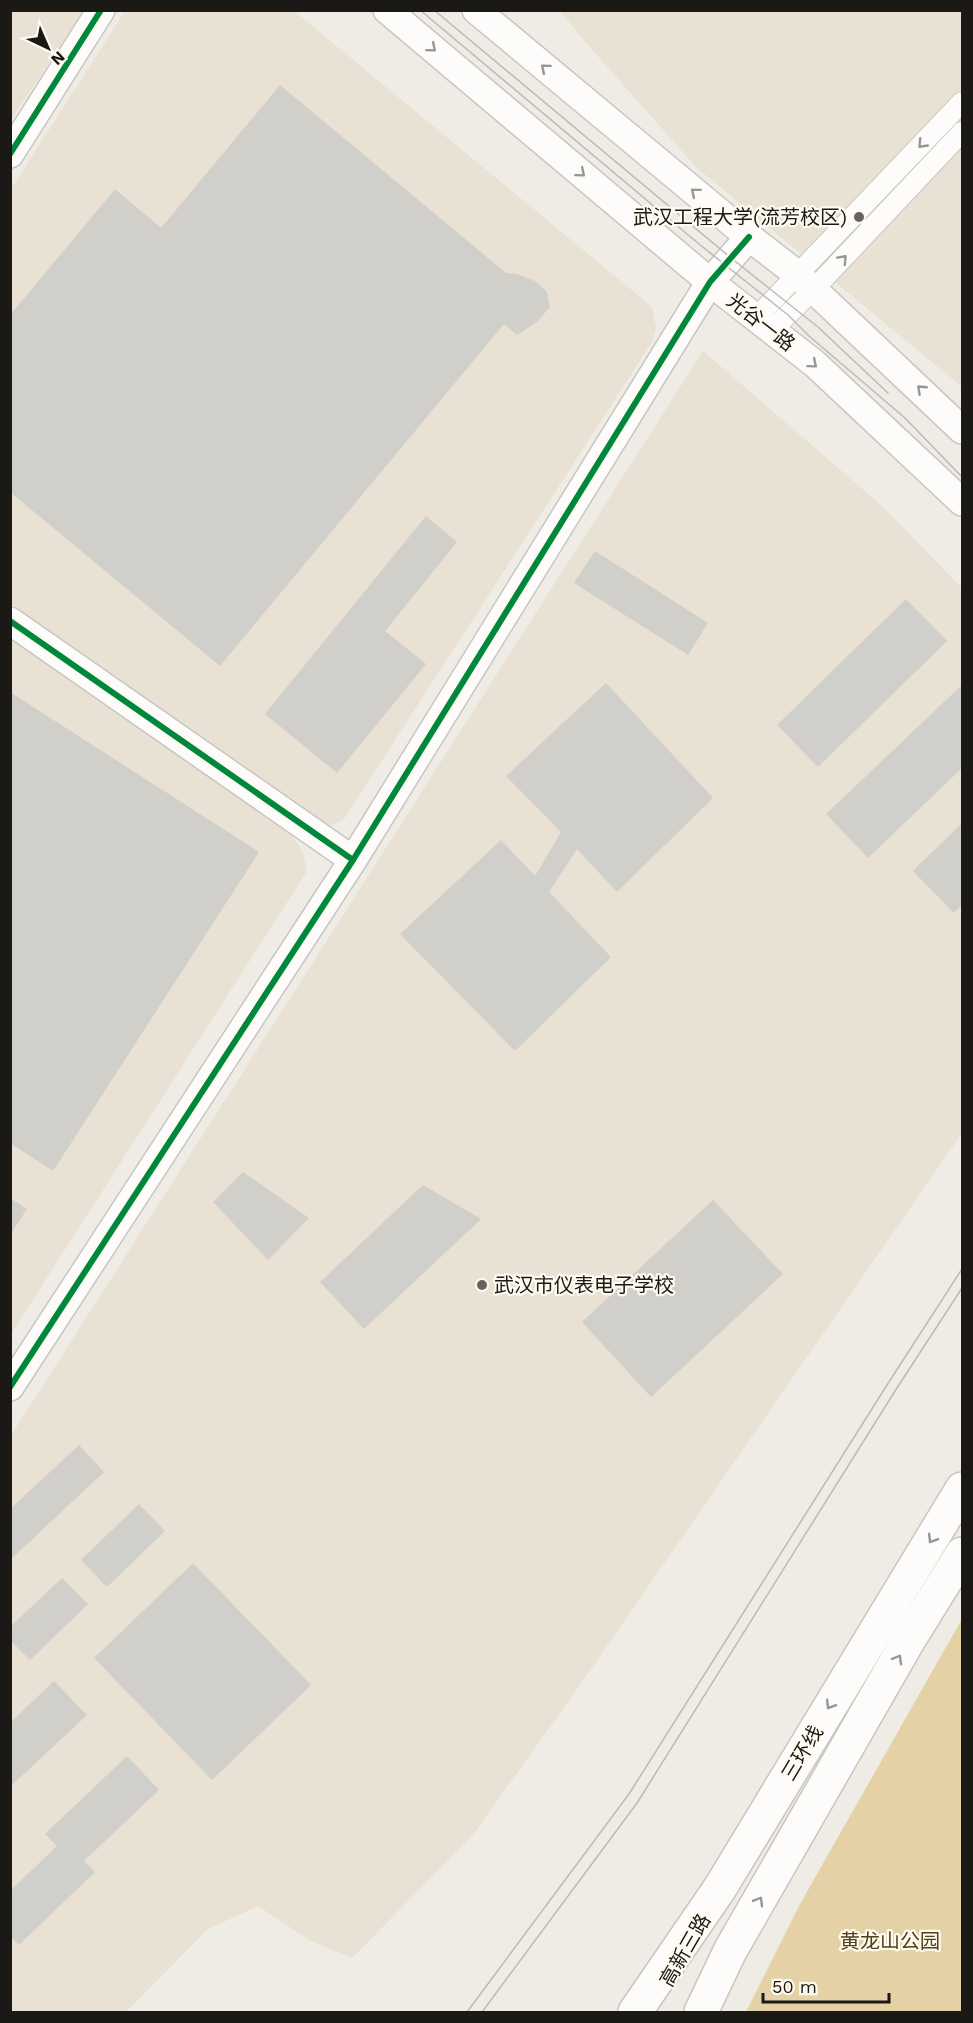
<svg xmlns="http://www.w3.org/2000/svg" width="973" height="2023" font-family="'Work Sans','Noto Sans SC',sans-serif">
  <rect width="100%" height="100%" fill="#efece5"/>
  <!-- built -->
  <g fill="#e8e1d4">
    <path d="M11,10L83,11L11,120L10,11Z"/>
    <path d="M125,11H294L639,296L652,308L656,328L652,342L344,819L332,825L317,823L11,604V189Z"/>
    <path d="M560,11H962V387L696,167L587,44Z"/>
    <path d="M703,351L882,506L962,588V1133L580,1685L472,1836L352,1958L311,1941L258,1906L208,1929L126,2012H11L10,1437Z"/>
    <path d="M11,637L278,825L294,838L302,850L307,871L11,1334Z"/>
  </g>
  <!-- green -->
  <path fill="#e4d1a6" d="M962,1619V2012H746L800,1904Z"/>
  <!-- building -->
  <g fill="#d1cfca">
    <path d="M280,85L506,273L517,274L535,281L547,292L550,307L537,322L517,335L504,324L220,666L10,492V315L115,189L161,228Z"/>
    <path d="M426,516L457,542L385,631L426,664L337,773L265,714Z"/>
    <path d="M595,551L708,623L688,655L574,583Z"/>
    <path d="M906,599L947,641L818,767L777,725Z"/>
    <path d="M606,683L713,798L617,892L577,849L549,892L611,957L515,1051L400,934L501,840L535,876L561,832L506,776Z"/>
    <path d="M963,684V767L868,858L826,814Z"/>
    <path d="M10,692L259,852L53,1171L10,1143Z"/>
    <path d="M963,822V904L954,913L913,871Z"/>
    <path d="M243,1172L309,1218L268,1260L213,1202Z"/>
    <path d="M423,1185L481,1219L364,1329L320,1282Z"/>
    <path d="M10,1198L27,1209L10,1235Z"/>
    <path d="M713,1200L783,1274L651,1397L582,1322Z"/>
    <path d="M79,1445L104,1472L10,1560V1509Z"/>
    <path d="M139,1504L165,1531L107,1587L81,1560Z"/>
    <path d="M193,1563L311,1685L212,1780L94,1658Z"/>
    <path d="M62,1578L88,1604L30,1660L10,1640V1627Z"/>
    <path d="M54,1681L87,1715L10,1787V1723Z"/>
    <path d="M127,1756L159,1790L84,1861L95,1872L19,1945L10,1936V1891L57,1846L45,1834Z"/>
  </g>
  <g fill="none" stroke-linecap="round" stroke-linejoin="round">
    <defs>
      <g id="street">
        <path d="M756,318L962,102"/>
        <path d="M772,330L814,289L962,132"/>
      </g>
      <g id="secondary">
        <path d="M387,10L710,282L815,364L962,502"/>
        <path d="M476,10L749,237L797,274L962,430"/>
        <path d="M10,154L101,10"/>
        <path d="M10,621L353,860"/>
        <path d="M10,1387L353,860L710,282L749,237"/>
      </g>
      <g id="highway">
        <path d="M635,2012L720,1888L962,1489"/>
        <path d="M701,2012L730,1951L908,1641L962,1554"/>
      </g>
    </defs>
    <!-- street casing -->
    <use href="#street" stroke="#c7c6c0" stroke-width="22"/>
    <!-- secondary casing -->
    <use href="#secondary" stroke="#c7c6c0" stroke-width="30"/>
    <!-- highway casing -->
    <use href="#highway" stroke="#c7c6c0" stroke-width="36"/>
    <!-- street -->
    <use href="#street" stroke="#fdfcfb" stroke-width="20"/>
    <!-- secondary -->
    <use href="#secondary" stroke="#fdfcfb" stroke-width="27"/>
    <!-- highway -->
    <use href="#highway" stroke="#fdfcfb" stroke-width="33"/>
    <!-- tram -->
    <g stroke="#babab8" stroke-width="1.5">
      <path d="M420,10L699,244L788,315L809,336L905,418L962,477"/>
      <path d="M434,10L731,258L818,327L888,393"/>
      <path d="M467,2012L629,1794L887,1385L962,1269"/>
      <path d="M482,2012L637,1803L895,1391L962,1288"/>
    </g>
    <defs>
      <g id="cycleway">
        <path d="M10,154L101,10"/>
        <path d="M10,621L353,860"/>
        <path d="M10,1387L353,860L710,282L749,237"/>
      </g>
    </defs>
    <!-- cycleway casing -->
    <use href="#cycleway" stroke="#fffaf0" stroke-width="10"/>
    <!-- cycleway -->
    <use href="#cycleway" stroke="#00873e" stroke-width="6"/>
  </g>
  <!-- one-way arrows -->
  <defs><path id="oneway-chevron" d="M-2-3.5L2.5 0L-2 3.5" fill="none" stroke-width="1.6" stroke-linecap="round" stroke-linejoin="round" transform="scale(1.5)"/></defs>
  <g stroke="#979694">
    <use href="#oneway-chevron" transform="translate(432 48) rotate(40)"/>
    <use href="#oneway-chevron" transform="translate(545 68) rotate(-140)"/>
    <use href="#oneway-chevron" transform="translate(922 144) rotate(134)"/>
    <use href="#oneway-chevron" transform="translate(581 173) rotate(40)"/>
    <use href="#oneway-chevron" transform="translate(695 192) rotate(-140)"/>
    <use href="#oneway-chevron" transform="translate(843 259) rotate(-47)"/>
    <use href="#oneway-chevron" transform="translate(813 364) rotate(40)"/>
    <use href="#oneway-chevron" transform="translate(921 389) rotate(-137)"/>
    <use href="#oneway-chevron" transform="translate(932 1539) rotate(122)"/>
    <use href="#oneway-chevron" transform="translate(898 1659) rotate(-60)"/>
    <use href="#oneway-chevron" transform="translate(830 1705) rotate(121)"/>
    <use href="#oneway-chevron" transform="translate(759 1901) rotate(-60)"/>
  </g>
  <!-- markers -->
  <g fill="#65635e" stroke="#fffaf0" stroke-width="2">
    <circle cx="859" cy="217" r="6"/>
    <circle cx="482" cy="1285" r="6"/>
  </g>
  <g text-anchor="middle" dominant-baseline="central" stroke-width="4.5" stroke-linejoin="round" paint-order="stroke">
    <!-- poi labels -->
    <g font-size="20" fill="#1b1915" stroke="#fffaf0" text-anchor="end">
      <text x="847" y="217">武汉工程大学(流芳校区)</text>
      <text x="494" y="1285" text-anchor="start">武汉市仪表电子学校</text>
    </g>
    <!-- street labels -->
    <g font-size="20" fill="#1b1915" stroke="#fffaf0">
      <text transform="translate(761 322) rotate(38)">光谷一路</text>
      <text transform="translate(802 1753) rotate(-59)">三环线</text>
      <text transform="translate(685 1950) rotate(-60)">高新三路</text>
    </g>
    <!-- park labels -->
    <g font-size="20" fill="#524119" stroke="#fffaf0">
      <text x="890" y="1941">黄龙山公园</text>
    </g>
  </g>
  <!-- border -->
  <rect width="973" height="2023" fill="none" stroke="#1b1915" stroke-width="24"/>
  <!-- north arrow -->
  <g transform="translate(48 48) rotate(136)" stroke="#fffaf0" stroke-width="4.5" paint-order="stroke">
  <path d="M0-4.5L10 22L0 15L-10 22Z" fill="#1b1915"/>
  <text y="-9" font-size="16" font-weight="bold" text-anchor="middle" fill="#1b1915">N</text>
  </g>
  <!-- scale -->
  <path d="M763 1993v9h126v-9" fill="none" stroke="#1b1915" stroke-width="3"/>
  <text x="772" y="1993" font-size="18" fill="#1b1915" stroke="#fffaf0" stroke-width="4.5" paint-order="stroke">50 m</text>
</svg>
